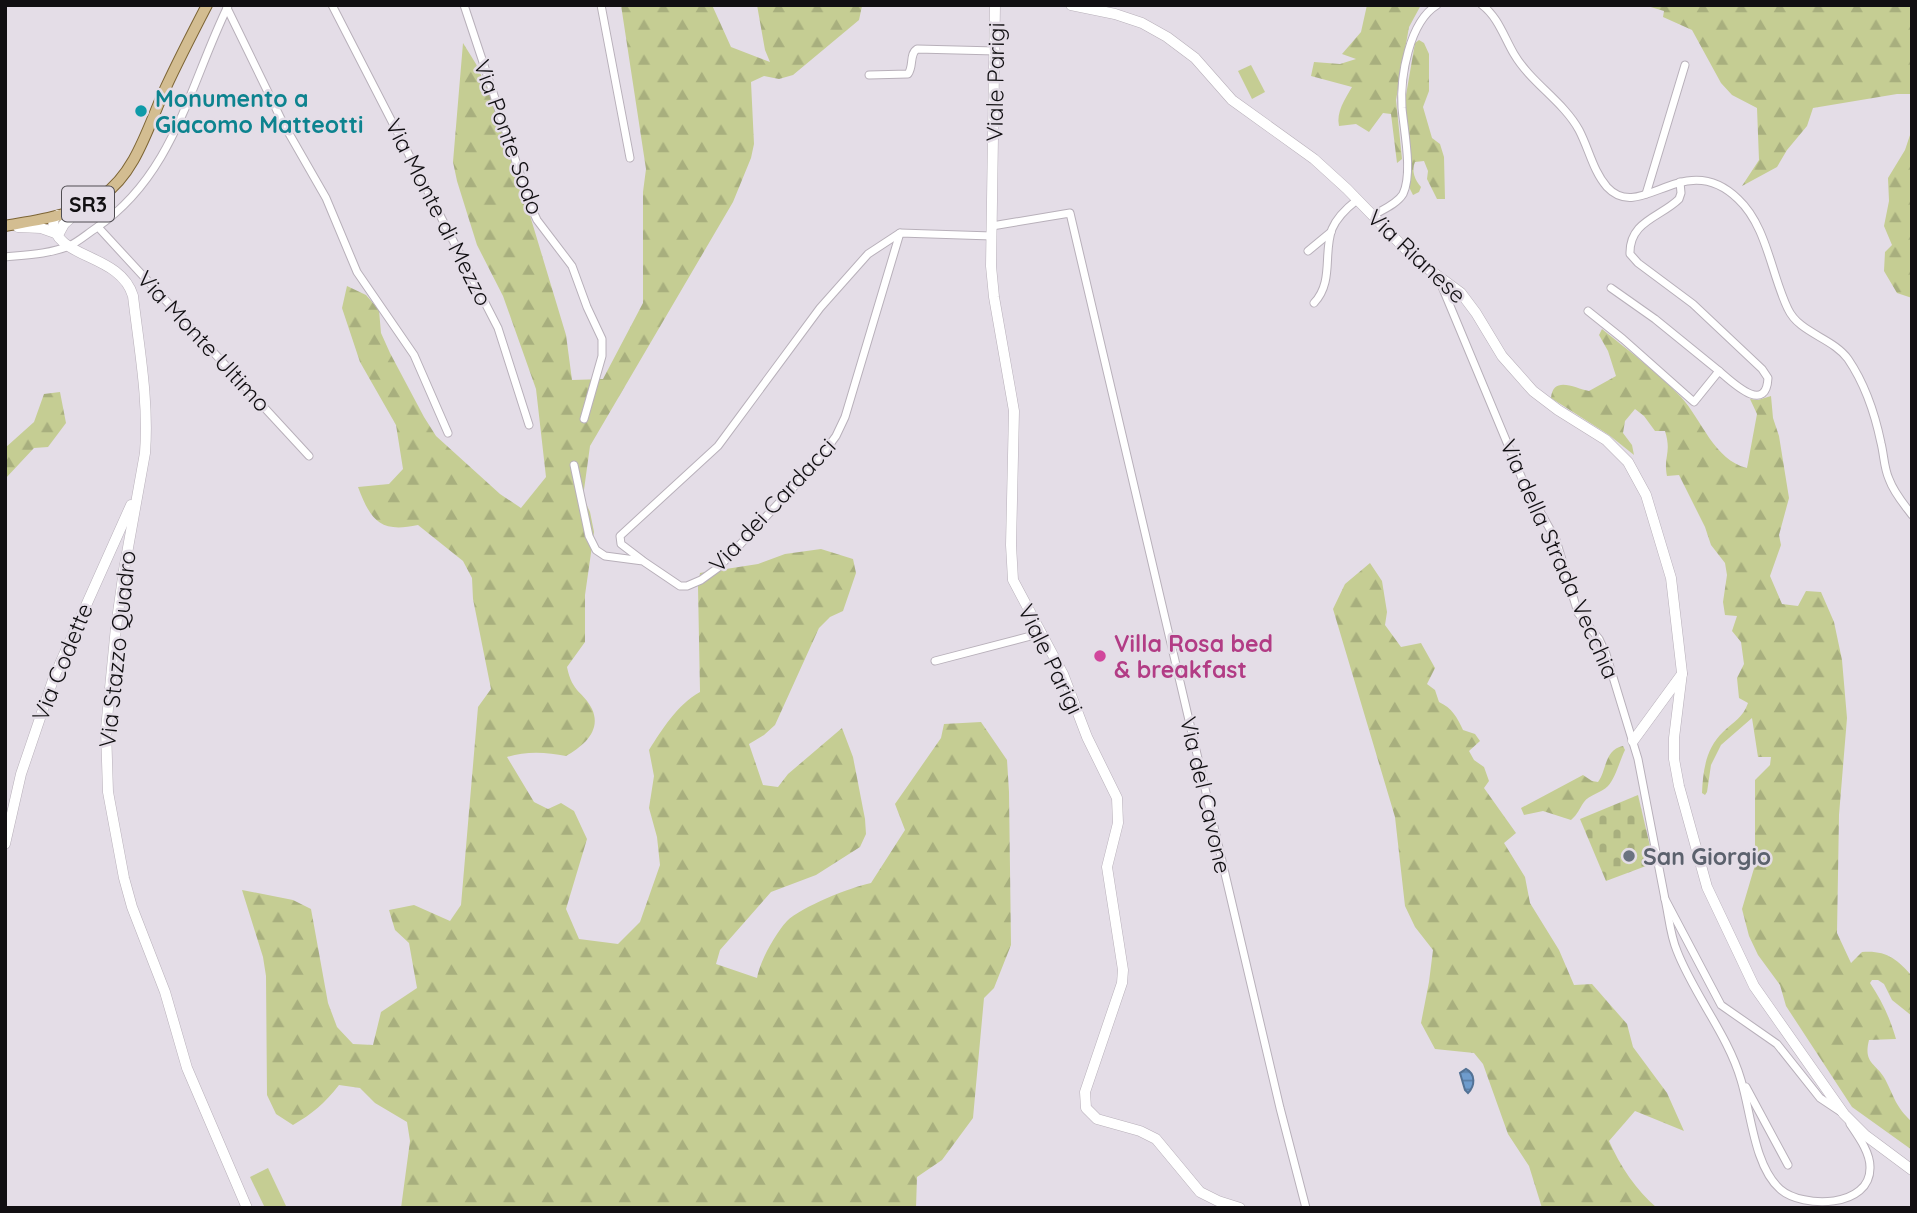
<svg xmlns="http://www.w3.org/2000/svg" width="1917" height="1213" font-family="Quicksand,sans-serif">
  <defs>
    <pattern id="forest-firs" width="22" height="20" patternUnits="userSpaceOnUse" patternTransform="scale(1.75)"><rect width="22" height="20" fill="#c5cd93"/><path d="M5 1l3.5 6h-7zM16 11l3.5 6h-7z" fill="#a8af7e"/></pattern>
    <pattern id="cemetery-stones" width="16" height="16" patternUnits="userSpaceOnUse" patternTransform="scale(1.75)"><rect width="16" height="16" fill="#c5cd93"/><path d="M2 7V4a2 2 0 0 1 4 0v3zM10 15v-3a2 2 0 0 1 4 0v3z" fill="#a8af7e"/></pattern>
    <pattern id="water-rules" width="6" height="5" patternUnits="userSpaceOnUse" patternTransform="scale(1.75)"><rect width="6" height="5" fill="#6f9ccd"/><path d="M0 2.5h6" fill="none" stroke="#5a7ea5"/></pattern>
  </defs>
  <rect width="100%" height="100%" fill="#e4dde7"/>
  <!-- forest -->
  <g fill="url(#forest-firs)">
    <path d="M621,5H712L731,47L770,62L765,50L757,5C793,5 826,8 862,6L859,20L793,75L779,79L764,76L751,82L754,144L751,158L733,202L590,446L583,497L590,512L594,532L585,595V642L567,667C572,693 584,692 592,709C602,731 583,746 566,756C547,752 525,751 507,757L534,802L548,809L561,803L574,811L587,839L566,909L579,939L618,944L640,922L660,865L657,837L649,808L654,776L649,750C663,728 677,705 700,692L698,587L700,573L758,564L785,554L821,549L853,559L856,573L843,611L830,617L819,628L775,725L764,735L749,744L763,785L778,787L788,774L842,728L853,757L865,819L866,834L860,847L816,875L771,892L720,950L716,964L757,978C760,961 775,934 787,921C801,907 851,887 871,883L905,830L895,804L941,738L944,724L981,722L1007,760L1009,792L1011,945L994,988L984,998L973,1118L942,1160L917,1177L916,1208H401L410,1141L407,1122L375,1103L360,1088L339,1085C325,1103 312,1114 293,1125L276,1114L267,1095L266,976L263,957L242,890L293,900L311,909L328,1003L337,1027L353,1044L373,1045L381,1012L417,988L409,943L395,930L389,910L414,905L450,921L461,905L478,707L491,689L473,599L472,578L463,561L418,525C380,533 371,521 358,487L389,484L403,469L396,425L360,362L342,308L347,286L366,295L379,310L381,333L390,353L424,417L436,436L500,494L521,508L546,477L536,389L503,296L477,245L457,181L453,162L463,43L476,64L500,116L566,335L572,380L603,379L643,303V192L646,169Z"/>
    <path d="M1367,5H1421L1409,27L1396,100L1402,159L1397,163L1391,114L1383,113L1369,132L1356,124L1339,126C1336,112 1345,99 1352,87L1311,76L1314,62L1340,64L1356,59L1342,54L1361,32Z"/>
    <path d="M1644,5H1912V94H1897L1813,108L1807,126L1787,150L1777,167L1742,186L1759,160L1757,108L1732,95L1721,83L1692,30L1663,17L1664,11Z"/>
    <path d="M1419,40L1424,43L1429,54V91L1423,107L1432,138L1440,144L1444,157L1445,199H1437L1427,179L1428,171L1424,161L1415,162C1411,171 1415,180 1421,187L1419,192L1413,195L1409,187V151L1405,101L1415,43Z"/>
    <path d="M1912,129V298L1897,293L1884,271L1885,252L1892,245L1884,226L1889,201L1888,178L1905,150Z"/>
    <path d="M1602,329C1629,351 1657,372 1681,397C1702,420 1714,460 1747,468L1757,414L1750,399L1758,400L1771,396L1773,418L1779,436L1789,498L1779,535L1781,545L1770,576L1782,604L1798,606L1806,591L1821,592L1834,622L1842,660L1847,718L1839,815L1837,933L1851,963L1862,952C1886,950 1897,959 1912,976V1016L1892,1000L1884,984L1878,980H1872L1870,983C1882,1001 1890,1018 1896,1039L1869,1040C1863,1064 1876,1063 1885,1079C1895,1098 1895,1106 1912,1122V1150L1852,1107L1786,1006L1780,985L1758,955L1749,936L1742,909L1755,865V780L1770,765L1771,757H1758L1752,718L1721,745L1711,765L1707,792L1705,795L1702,793C1703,770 1706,748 1723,732C1734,721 1743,718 1748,703L1739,698L1737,678L1744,664L1741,642L1732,631L1737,616L1725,615L1723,602L1727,575L1725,563L1711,545L1705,527L1679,475L1667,476C1663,456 1672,454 1665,431H1655L1644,416L1635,409L1625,421L1623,433L1632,445L1634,455L1609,435L1551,398C1553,375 1575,388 1589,391L1616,376L1608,351L1599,335Z"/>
    <path d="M60,392L66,423L48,447L34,448L5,479V448L34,422L44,394Z"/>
    <path d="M1370,563L1382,581L1387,612L1385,625L1401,647L1421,643L1435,668L1427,684L1435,690L1439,702C1452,708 1457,717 1463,730L1475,734L1480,741L1469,751L1474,760L1484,767L1489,781L1484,788L1516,833L1504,843L1525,877L1530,903L1559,950L1574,985L1592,984L1627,1024L1633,1047L1667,1093L1684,1131L1635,1111L1609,1141C1620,1166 1636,1190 1657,1208H1542L1529,1166L1508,1134L1483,1064L1474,1053L1435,1049L1421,1023L1429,982L1433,950L1415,927L1405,906L1395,817L1333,609L1345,584Z"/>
    <path d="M1623,746L1625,750C1620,760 1615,779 1608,786C1601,793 1589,795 1584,802C1579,809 1578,814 1571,820L1543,811L1524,815L1521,808L1583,775L1592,781L1598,782C1607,770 1604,750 1623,746Z"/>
  </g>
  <!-- cemetery -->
  <path fill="url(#cemetery-stones)" d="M1638,795L1654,863L1606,881L1580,819Z"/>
  <!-- pitch -->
  <g fill="#c5cd93">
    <path d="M1251,65L1265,92L1252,99L1238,71Z"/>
    <path d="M268,1168L286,1206L265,1208L250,1177Z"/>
  </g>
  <!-- water -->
  <path fill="url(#water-rules)" stroke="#537295" stroke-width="2" d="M1466,1069C1476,1074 1475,1086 1468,1093L1465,1090L1460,1073Z"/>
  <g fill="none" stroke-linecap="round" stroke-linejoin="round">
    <defs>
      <g id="street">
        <path d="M332,5L498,328L529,425"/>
        <path d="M464,5L531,207L537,220L572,266L587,307L602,339V356L584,419"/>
        <path d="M601,5L630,158"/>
        <path d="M1482,5C1498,17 1504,37 1514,54C1531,83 1563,101 1579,130C1589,149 1593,171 1607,187C1641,224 1684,147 1738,199C1767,226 1771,274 1788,309C1799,333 1833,338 1848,359C1865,384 1875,414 1881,443C1884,455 1884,468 1889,479C1894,493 1903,503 1912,515"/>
        <path d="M227,8L283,123L326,198L357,272L414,355L448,433"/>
        <path d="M869,75L908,74C914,66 909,54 917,49L996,51"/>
        <path d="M1646,194L1685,65"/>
        <path d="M1372,216C1382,210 1397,204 1403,194C1413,173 1404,131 1402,108C1400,77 1409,22 1437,5"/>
        <path d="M992,226L1070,213L1280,1108L1306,1208"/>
        <path d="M98,227L309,456"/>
        <path d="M1308,251L1331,232"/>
        <path d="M5,257C25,255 50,254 69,246C78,242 87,234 96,228C174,175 189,86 228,6"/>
        <path d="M1438,277L1523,481L1556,540L1578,613L1599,639L1606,654L1638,759L1665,899L1721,1005L1777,1044L1820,1098L1841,1112"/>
        <path d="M1611,288L1655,319L1719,371"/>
        <path d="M1314,303C1334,282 1323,253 1332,229C1337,217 1348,207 1357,200"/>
        <path d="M1588,311L1623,339L1694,402L1719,371C1731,381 1766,416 1768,378L1762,369L1693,304L1638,263L1630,254C1629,221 1661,217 1679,199L1681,193L1680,182"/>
        <path d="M574,465L589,536L596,550L605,556L643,561L680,586H687L701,580L719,567L817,462L836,436L845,417L900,233"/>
        <path d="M642,560L621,544L620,536L718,446L820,308L868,254L900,233L992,236"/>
        <path d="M935,661L1042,633"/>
        <path d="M1665,899C1669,916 1670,935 1677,951C1694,995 1728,1035 1741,1080C1751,1112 1754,1166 1780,1189C1803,1209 1871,1208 1870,1167C1870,1152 1858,1136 1850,1124"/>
        <path d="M1746,1087L1788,1165"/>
      </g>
      <g id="secondary">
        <path d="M995,5L991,266L994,297L1014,411L1011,545L1013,580L1063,674L1087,737L1117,798L1118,823L1107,867L1123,970L1122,983L1085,1092L1086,1108L1097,1119L1140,1131L1156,1139L1200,1192L1218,1201L1240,1208"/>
        <path d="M1071,5L1115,14L1142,23L1167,37L1195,58L1232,100L1314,159L1347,189L1415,259L1461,293L1476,313L1502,356L1533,391L1558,410L1606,440L1628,462L1646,495L1671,578L1682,673L1674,738V759L1679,786L1707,887L1754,986L1844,1114L1865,1135L1912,1170"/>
        <path d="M58,215L53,220C53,260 120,252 133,296C139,348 149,400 145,453L124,570L116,627L106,729L108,792L124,878L132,907L165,992L187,1068L247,1208"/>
        <path d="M18,227L41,228L58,234"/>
        <path d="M58,235L64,224L83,207"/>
        <path d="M1633,741L1682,674"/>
        <path d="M5,844L21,774L54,677L131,505"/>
      </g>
      <path id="primary" d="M5,226C38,220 74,216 102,196C137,172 149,123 166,87C179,59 193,32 207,5"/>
    </defs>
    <!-- street casing -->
    <use href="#street" stroke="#b8b0ba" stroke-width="9"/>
    <!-- secondary casing -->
    <use href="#secondary" stroke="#b8b0ba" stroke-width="11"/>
    <!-- primary casing -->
    <use href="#primary" stroke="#7c6434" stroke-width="12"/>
    <!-- street -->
    <use href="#street" stroke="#fff" stroke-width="7"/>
    <!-- secondary -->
    <use href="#secondary" stroke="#fff" stroke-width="10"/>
    <!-- primary -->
    <use href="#primary" stroke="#d3bd91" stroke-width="10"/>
  </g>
  <!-- markers -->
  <circle fill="#0f9aa8" stroke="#e4dde7" stroke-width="2.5" cx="141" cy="111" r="7"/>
  <circle fill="#d1479c" stroke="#e4dde7" stroke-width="2.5" cx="1100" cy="656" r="7"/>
  <circle fill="#6b7280" stroke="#e4dde7" stroke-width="2.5" cx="1629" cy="856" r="7"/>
  <g text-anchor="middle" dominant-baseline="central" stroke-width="5" stroke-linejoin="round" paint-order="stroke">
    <!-- shield labels -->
    <rect fill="#e4dde7" stroke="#504d52" stroke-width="2" x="62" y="186.5" width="52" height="35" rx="5"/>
    <g font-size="21" font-weight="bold" fill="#110f12">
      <text x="88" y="204">SR3</text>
    </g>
    <!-- street labels -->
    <g font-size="23" fill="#110f12" stroke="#e4dde7">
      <text transform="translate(995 82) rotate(-89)">Viale Parigi</text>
      <text transform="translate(509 137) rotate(70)">Via Ponte Sodo</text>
      <text transform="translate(439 212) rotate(63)">Via Monte di Mezzo</text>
      <text transform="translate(1417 256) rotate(43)">Via Rianese</text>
      <text transform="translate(204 341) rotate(47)">Via Monte Ultimo</text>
      <text transform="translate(772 505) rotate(-47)">Via dei Cardacci</text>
      <text transform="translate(1560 559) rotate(66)">Via della Strada Vecchia</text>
      <text transform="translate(117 649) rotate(-84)">Via Stazzo Quadro</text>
      <text transform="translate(1051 659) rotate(64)">Viale Parigi</text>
      <text transform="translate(62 662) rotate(-68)">Via Codette</text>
      <text transform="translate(1206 795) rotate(77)">Via del Cavone</text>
    </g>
    <!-- culture labels -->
    <g font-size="23" font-weight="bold" fill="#0d838f" stroke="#e4dde7" text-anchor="start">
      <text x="155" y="98">Monumento a<tspan x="155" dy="26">Giacomo Matteotti</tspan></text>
    </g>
    <!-- hotel labels -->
    <g font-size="23" font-weight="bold" fill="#b23c85" stroke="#e4dde7" text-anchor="start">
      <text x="1114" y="643">Villa Rosa bed<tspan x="1114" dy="26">&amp; breakfast</tspan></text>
    </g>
    <!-- worship labels -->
    <g font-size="23" font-weight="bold" fill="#5b616d" stroke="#e4dde7" text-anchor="start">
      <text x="1643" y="856">San Giorgio</text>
    </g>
  </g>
  <!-- border -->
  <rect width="1917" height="1213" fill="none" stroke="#110f12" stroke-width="14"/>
</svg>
